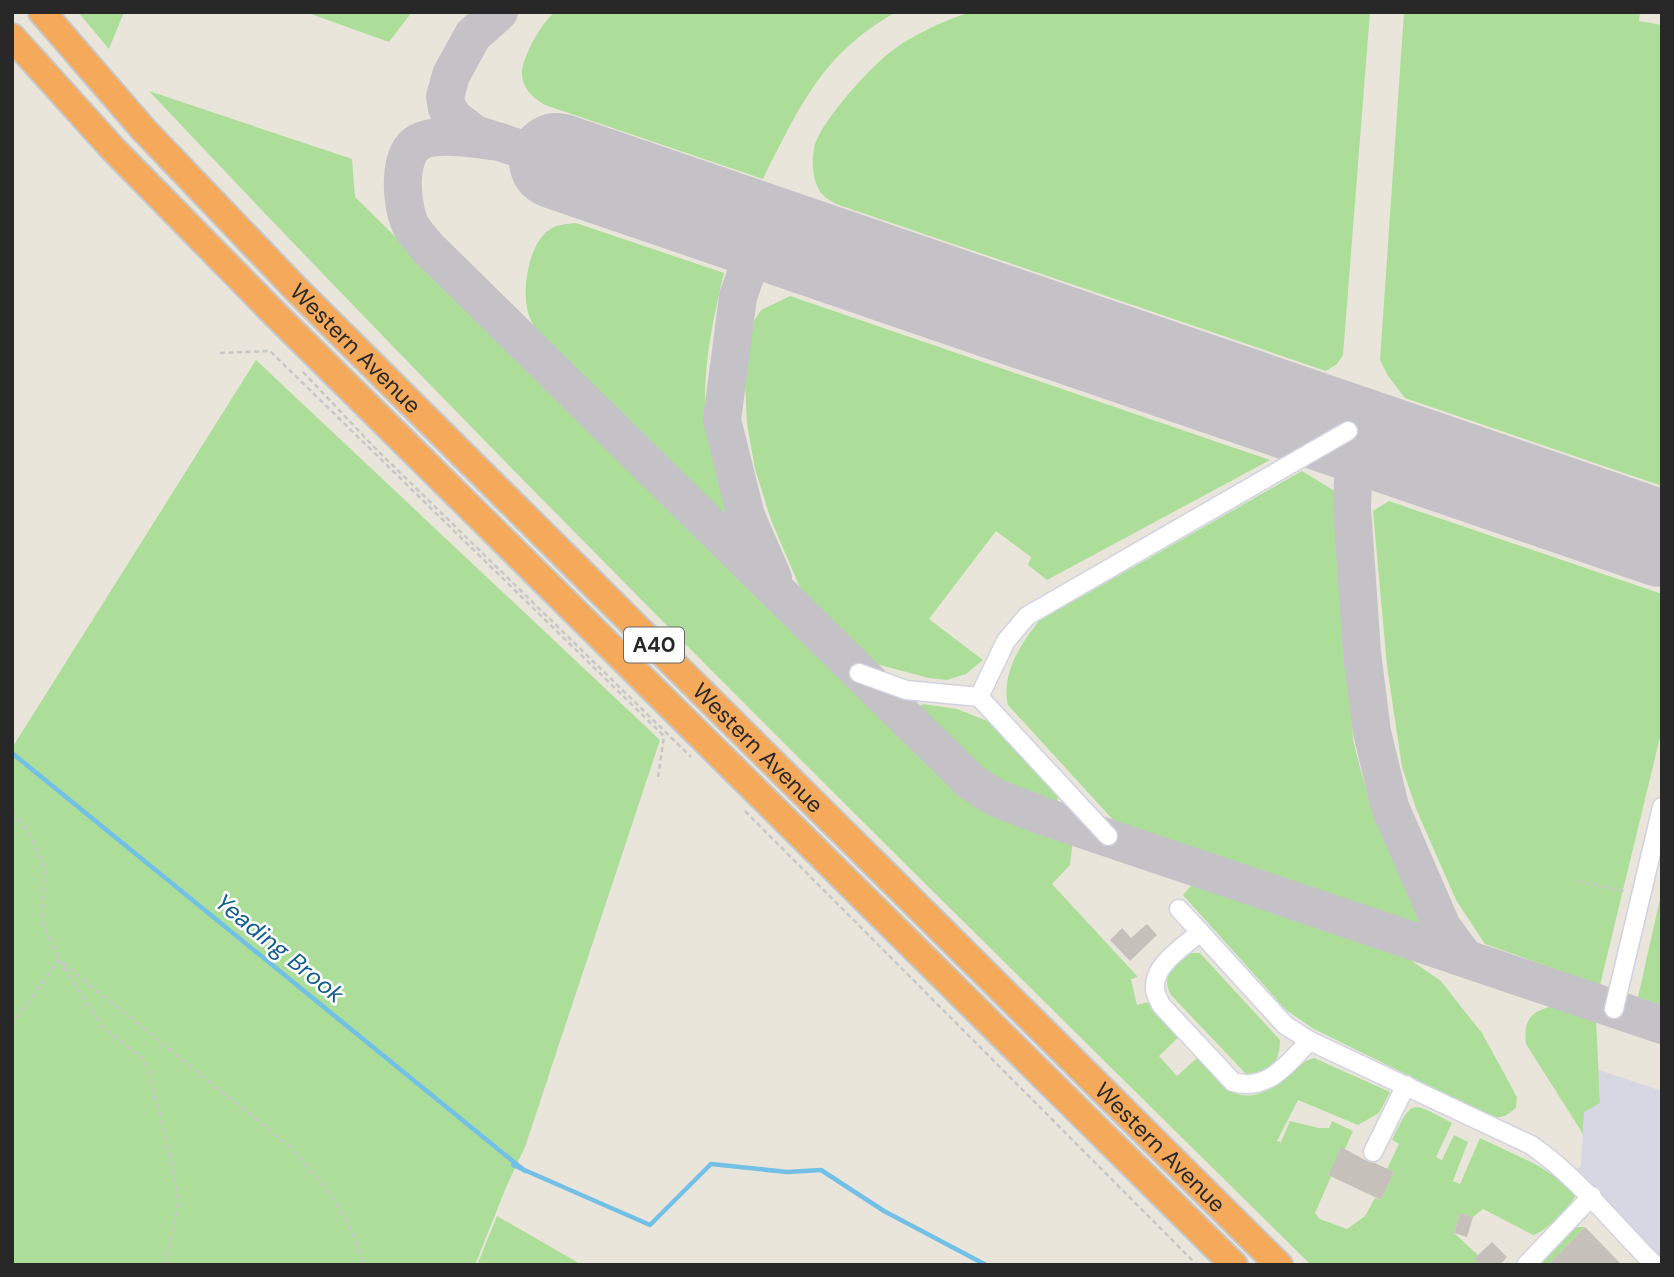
<svg xmlns="http://www.w3.org/2000/svg" width="1674" height="1277" font-family="'DM Sans',sans-serif">
  <rect width="100%" height="100%" fill="#eae5db"/>
  <!-- airport -->
  <path fill="#d6d7e3" d="M1599,1070L1662,1091V1260L1571,1177L1581,1166L1584,1112L1600,1103Z"/>
  <!-- green -->
  <g fill="#acde9a">
    <path d="M78,12H124L109,49Z"/>
    <path d="M305,12H412L389,42Z"/>
    <path d="M555,12H896C821,55 800,106 763,179L545,105C534,98 523,90 522,75C521,58 542,22 555,12Z"/>
    <path d="M970,12H1370L1343,355L1337,364L1326,371L836,204C832,201 826,199 823,195C813,184 811,163 814,149C818,124 872,65 893,50C916,33 944,21 970,12Z"/>
    <path d="M1404,12H1640L1639,21L1662,25V486L1405,398L1388,376L1380,360Z"/>
    <path d="M149,91L352,159L355,197L953,786C990,815 1029,827 1073,840L1070,865L1052,884L1138,977L1131,979L1137,1005L1149,1002L1179,1037L1159,1056L1177,1076L1198,1057C1207,1067 1217,1083 1228,1090C1258,1108 1284,1078 1306,1061L1314,1058L1390,1092L1379,1113L1358,1125L1298,1100L1277,1141L1281,1142L1290,1121L1319,1128H1329L1332,1121L1353,1131L1345,1149L1341,1148L1328,1175L1331,1177L1315,1213L1320,1219L1347,1229L1365,1216L1375,1198L1381,1200L1394,1172L1387,1169L1399,1144L1392,1140C1413,1097 1411,1102 1452,1123L1436,1157L1442,1160L1454,1135L1468,1142L1453,1181L1460,1184L1480,1138L1535,1164L1571,1186L1577,1192C1573,1205 1546,1232 1533,1235L1483,1209L1473,1217L1460,1213L1454,1233L1478,1255L1480,1265H1311C919,878 526,492 149,91Z"/>
    <path d="M576,223L724,273C715,311 706,351 705,391C704,434 723,480 734,522L730,523L549,345C542,337 534,328 530,318C520,295 528,244 549,230C557,224 567,224 576,223Z"/>
    <path d="M790,296L1270,460L1047,580L1028,565L1031,557L996,531L929,619L983,660L966,674L947,680L929,678L876,664L801,590L771,520L755,469L747,424L745,383L746,356L754,321L761,310Z"/>
    <path d="M256,360L660,740L525,1147L507,1185L475,1265H12V748Z"/>
    <path d="M1302,471L1338,493L1353,739C1367,805 1395,865 1424,927L1115,822L1008,705C1001,675 1020,644 1039,621Z"/>
    <path d="M1389,501L1662,594V729L1600,985L1485,944L1456,900L1417,811L1402,767L1387,666L1373,511Z"/>
    <path d="M923,704L957,709L990,722L1058,797L1057,803C1042,797 1025,793 1011,786C975,768 946,736 918,708Z"/>
    <path d="M1194,882L1403,955L1441,981L1458,1003L1482,1033L1517,1097L1516,1108L1505,1116L1495,1118L1314,1029L1286,1010L1183,895Z"/>
    <path d="M1662,890V1005L1638,997Z"/>
    <path d="M1190,953H1200L1280,1040C1280,1064 1269,1073 1246,1074L1171,995C1160,976 1174,962 1190,953Z"/>
    <path d="M1558,1005L1596,1019L1600,1103L1584,1112L1583,1134L1526,1044C1523,1017 1533,1010 1558,1005Z"/>
    <path d="M497,1216L582,1265H477Z"/>
    <path d="M1578,1227H1585L1548,1265H1533L1571,1229Z"/>
  </g>
  <g fill="none" stroke-linecap="round" stroke-linejoin="round">
    <!-- stream -->
    <g stroke="#73c0e7" stroke-width="4.5">
      <path d="M12,753L525,1171"/>
      <path d="M513,1165L650,1225L711,1164L787,1172L821,1170L884,1211L986,1265"/>
    </g>
    <!-- taxiway -->
    <g stroke="#c4c2c6" stroke-width="38">
      <path d="M499,12L473,35L451,75L445,97L447,108L454,118L475,134L557,161"/>
      <path d="M501,142C479,140 438,131 419,142C397,154 401,204 410,224C413,231 421,239 426,246L971,782L996,798L1043,816L1662,1025"/>
      <path d="M1407,451L1387,450L1375,455L1363,462L1353,479L1352,508L1362,653L1372,732L1390,807L1442,927L1465,958"/>
      <path d="M773,578L746,516L722,420L738,297L749,265L763,252L777,247L810,248"/>
    </g>
    <!-- runway -->
    <path stroke="#c4c2c6" stroke-width="96" d="M557,161L1662,539"/>
  </g>
  <!-- building -->
  <g fill="#c5c1ba">
    <path d="M1147,924L1157,935L1130,961L1110,940L1122,928L1131,938Z"/>
    <path d="M1341,1147L1369,1162L1375,1163L1394,1172L1381,1200L1328,1175Z"/>
    <path d="M1460,1213L1473,1217L1467,1237L1454,1233Z"/>
    <path d="M1585,1227L1622,1265H1548Z"/>
    <path d="M1492,1242L1507,1257L1500,1265H1480L1474,1259Z"/>
  </g>
  <g fill="none" stroke-linecap="round" stroke-linejoin="round">
    <defs>
      <g id="minor">
        <path d="M859,673L906,690L979,697L1108,836"/>
        <path d="M979,697L1006,641L1027,616L1348,431"/>
        <path d="M1179,909L1285,1025L1310,1041L1531,1145C1579,1178 1614,1225 1655,1265"/>
        <path d="M1200,932C1184,947 1153,964 1155,989C1155,994 1159,1000 1161,1005L1233,1082C1269,1092 1287,1063 1310,1041"/>
        <path d="M1614,1009L1662,807"/>
        <path d="M1373,1152L1406,1085"/>
        <path d="M1526,1265L1592,1196"/>
      </g>
      <g id="highway">
        <path id="s1" d="M42,12L144,130L298,291L1279,1265"/>
        <path d="M12,37L113,149L275,314L1234,1265"/>
      </g>
    </defs>
    <!-- minor casing -->
    <use href="#minor" stroke="#d0d2e1" stroke-width="21"/>
    <!-- highway casing -->
    <use href="#highway" stroke="#c7c7c7" stroke-width="30"/>
    <!-- path -->
    <g stroke="#c7c7c7" stroke-width="2.5" stroke-dasharray="5 3.5" stroke-linecap="butt">
      <path d="M220,353L270,351L664,736L658,778"/>
      <path d="M303,372L377,450L691,757"/>
      <path d="M745,811L1197,1265"/>
      <path d="M12,812L27,830L46,870L43,891V924L59,960L103,1028L145,1060L165,1133L179,1200L165,1265"/>
      <path d="M1577,881L1625,891"/>
      <path d="M12,1025L59,960L289,1146C324,1183 350,1215 364,1265"/>
    </g>
    <!-- minor -->
    <use href="#minor" stroke="#fff" stroke-width="18"/>
    <!-- highway -->
    <use href="#highway" stroke="#f5a95b" stroke-width="26"/>
  </g>
  <g text-anchor="middle" dominant-baseline="central" stroke-width="5" stroke-linejoin="round" paint-order="stroke">
    <!-- shield labels -->
    <rect fill="#fff" stroke="#686868" stroke-width="2" x="624" y="627.5" width="60" height="35" rx="5"/>
    <g font-size="21" font-weight="bold" fill="#282828">
      <text x="654" y="645">A40</text>
    </g>
    <!-- street labels -->
    <g font-size="23" fill="#282828" stroke="#fff">
      <text stroke="none"><textPath href="#s1" startOffset="460">Western Avenue</textPath></text>
      <text stroke="none"><textPath href="#s1" startOffset="1027">Western Avenue</textPath></text>
      <text stroke="none"><textPath href="#s1" startOffset="1594">Western Avenue</textPath></text>
    </g>
    <!-- water labels -->
    <g font-size="24" font-style="italic" fill="#145d90" stroke="#fff">
      <text transform="translate(280 948) rotate(39)">Yeading Brook</text>
    </g>
  </g>
  <!-- border -->
  <rect width="1674" height="1277" fill="none" stroke="#282828" stroke-width="28"/>
</svg>
